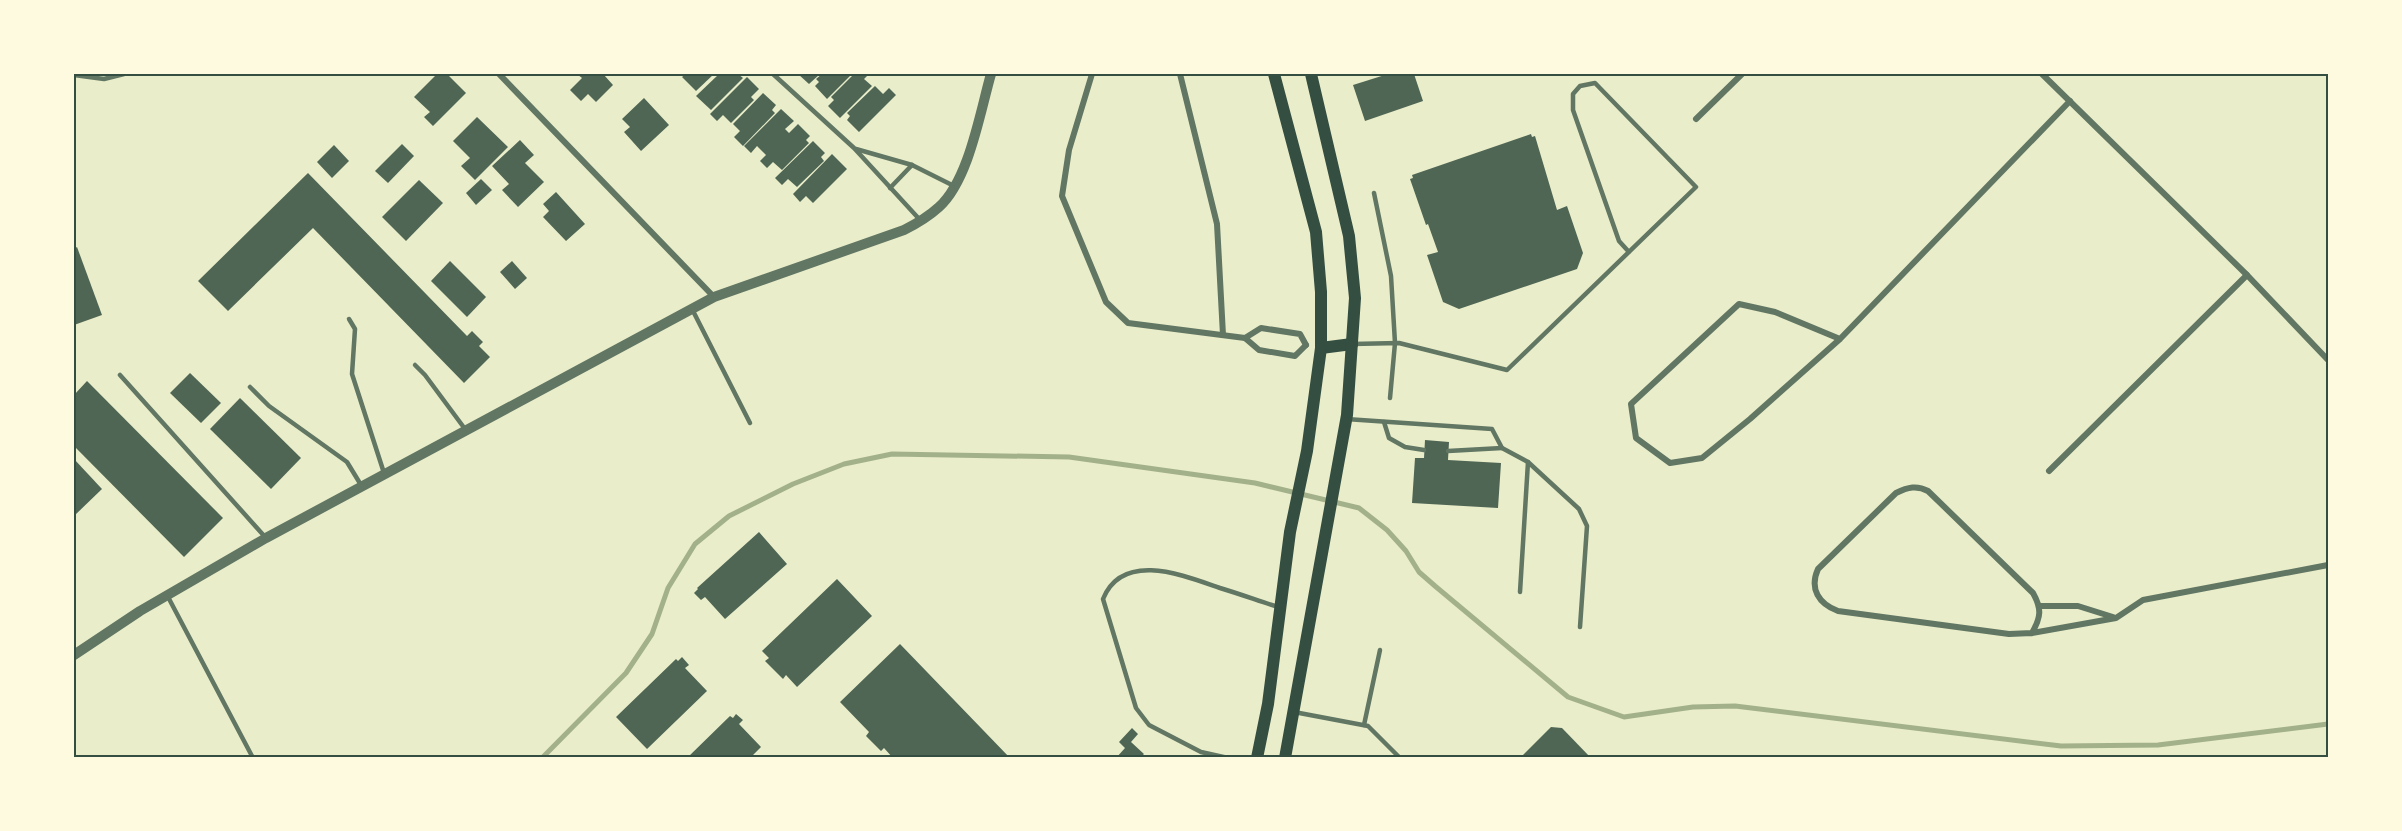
<svg xmlns="http://www.w3.org/2000/svg" width="2402" height="831" font-family="'Alegreya Sans',sans-serif">
  <rect width="100%" height="100%" fill="#e9edc9"/>
  <g fill="none" stroke-linecap="round" stroke-linejoin="round">
    <!-- stream -->
    <path stroke="#a3b18a" stroke-width="5" d="M542,758L626,673L652,634L668,588L695,544L729,516L793,484L844,464L892,454L1069,457L1255,483L1359,508L1387,530L1406,551L1419,572L1435,586L1568,697L1624,717L1693,707L1735,706L2061,746L2158,745L2328,724"/>
  </g>
  <!-- building -->
  <g fill="#4f6655">
    <path d="M437,74H447L466,93L433,126L424,117L430,112L414,97Z"/>
    <path d="M577,74H605L604,75L613,85L596,102L588,94L581,101L570,90L582,78Z"/>
    <path d="M686,74H714L696,91L682,77Z"/>
    <path d="M719,74H738L743,78L711,110L696,96Z"/>
    <path d="M798,74H820L809,84Z"/>
    <path d="M822,74H852L827,99L815,86L819,82L816,79Z"/>
    <path d="M854,74H869L864,79L872,86L840,118L828,106L834,100L831,97Z"/>
    <path d="M1388,74H1414L1423,101L1365,121L1353,85Z"/>
    <path d="M747,77L759,89L751,97L754,100L731,123L723,115L717,121L710,114Z"/>
    <path d="M875,86L883,94L889,88L896,95L859,132L847,120L850,116L847,113Z"/>
    <path d="M763,93L776,105L772,110L775,113L743,146L734,137L740,131L733,124Z"/>
    <path d="M644,98L669,125L641,151L624,132L630,127L622,119Z"/>
    <path d="M781,109L794,121L785,129L789,133L798,124L810,136L806,140L809,143L782,170L773,162L767,168L760,161L766,155L757,146L751,153L744,146Z"/>
    <path d="M477,117L508,147L475,180L461,166L470,158L453,141Z"/>
    <path d="M1531,134L1532,137L1535,136L1557,210L1567,206L1583,253L1577,269L1459,309L1443,302L1427,255L1438,252L1428,224L1426,225L1410,179L1413,178L1412,175Z"/>
    <path d="M520,140L534,155L525,163L544,182L518,207L502,190L509,184L492,166Z"/>
    <path d="M813,141L825,153L821,157L824,161L797,187L788,179L782,185L775,178Z"/>
    <path d="M402,144L414,156L388,183L375,171Z"/>
    <path d="M334,145L349,161L332,178L317,162Z"/>
    <path d="M832,154L847,169L813,203L806,196L800,202L793,194Z"/>
    <path d="M308,173L467,336L472,331L483,342L479,346L490,357L464,383L313,228L228,311L198,281Z"/>
    <path d="M481,179L492,190L476,205L466,193Z"/>
    <path d="M419,180L443,203L406,241L382,217Z"/>
    <path d="M556,192L585,224L566,241L543,217L549,211L543,204Z"/>
    <path d="M77,247L102,315L74,325V249Z"/>
    <path d="M450,261L486,297L467,317L431,281Z"/>
    <path d="M512,261L527,278L515,289L500,272Z"/>
    <path d="M190,373L221,403L201,423L170,393Z"/>
    <path d="M87,381L223,518L184,557L74,446V395Z"/>
    <path d="M240,398L301,458L271,489L210,429Z"/>
    <path d="M1425,440L1449,442L1448,460L1501,463L1498,508L1412,503L1415,458H1424Z"/>
    <path d="M74,459L102,489L74,516Z"/>
    <path d="M759,532L787,564L725,619L705,597L701,600L694,593L698,589L697,588Z"/>
    <path d="M837,579L872,616L797,687L786,675L783,679L765,661L769,658L762,651Z"/>
    <path d="M900,644L1010,758H893L884,748L881,751L866,736L869,732L840,702Z"/>
    <path d="M682,657L689,665L685,668L707,691L647,749L616,717L676,659L678,661Z"/>
    <path d="M736,714L743,720L739,724L761,747L750,758H687L730,716L733,718Z"/>
    <path d="M1551,727L1562,728L1591,758H1520Z"/>
    <path d="M1132,728L1138,734L1131,742L1144,754L1140,758H1116L1125,748L1119,742Z"/>
  </g>
  <g fill="none" stroke-linecap="round" stroke-linejoin="round">
    <!-- service -->
    <g stroke="#617663" stroke-width="4.5">
      <path d="M773,74L854,148L921,221"/>
      <path d="M74,75L104,79L124,74"/>
      <path d="M856,149L912,165L954,186"/>
      <path d="M890,188L912,165"/>
      <path d="M1374,193L1391,276L1395,343L1390,398"/>
      <path d="M692,309L750,423"/>
      <path d="M349,319L355,329L352,374L384,473"/>
      <path d="M1352,344L1399,343L1507,370L1696,187L1595,83L1580,86L1573,94V110L1619,241L1629,252"/>
      <path d="M415,365L425,375L465,429"/>
      <path d="M120,375L266,538"/>
      <path d="M250,387L269,406L347,462L361,485"/>
      <path d="M1346,419L1492,429L1502,448L1528,462L1579,509L1587,526L1580,627"/>
      <path d="M1384,422L1389,438L1405,447L1424,450"/>
      <path d="M1448,451L1502,448"/>
      <path d="M1520,592L1528,462"/>
      <path d="M167,595L253,758"/>
      <path d="M1294,712L1368,726L1400,758"/>
      <path d="M1364,725L1380,650"/>
      <path d="M1228,758L1201,752L1149,725L1136,708L1103,599C1123,550 1185,576 1220,588C1240,594 1259,601 1278,607"/>
    </g>
    <!-- minor -->
    <g stroke="#617663" stroke-width="6">
      <path d="M499,74L714,297"/>
      <path d="M1092,74L1069,150L1062,196L1106,302L1128,323L1245,338L1259,350L1295,356L1306,345"/>
      <path d="M1180,74L1217,224L1223,335"/>
      <path d="M2042,74L2247,275L2328,360"/>
      <path d="M1696,119L1742,74"/>
      <path d="M1245,338L1261,328L1300,334L1306,345"/>
      <path d="M1840,339L1775,312L1739,304L1631,404L1636,438L1670,463L1702,458L1750,419L1840,339L2070,101"/>
      <path d="M2049,471L2247,275"/>
      <path d="M2040,606H2078L2113,617"/>
      <path d="M2032,633C2041,617 2042,609 2033,593L1928,491C1917,485 1908,487 1896,493L1818,569C1809,589 1819,604 1838,611L2009,634L2032,633L2116,618L2143,600L2328,565"/>
    </g>
    <!-- tertiary -->
    <path stroke="#617663" stroke-width="10" d="M74,655L140,611L266,538L714,297L904,230C916,224 928,217 939,207C969,180 980,112 991,74"/>
    <!-- secondary -->
    <g stroke="#344e41" stroke-width="12">
      <path d="M1321,348L1352,344"/>
      <path d="M1257,758L1268,704L1290,532L1307,451L1321,348V292L1316,232L1274,74"/>
      <path d="M1285,758L1347,415L1355,298L1349,236L1311,74"/>
    </g>
  </g>
  <!-- border -->
  <rect width="2402" height="831" fill="none" stroke="#fefae0" stroke-width="150"/>
  <rect x="75" y="75" width="2252" height="681" fill="none" stroke="#344e41" stroke-width="2"/>
</svg>
